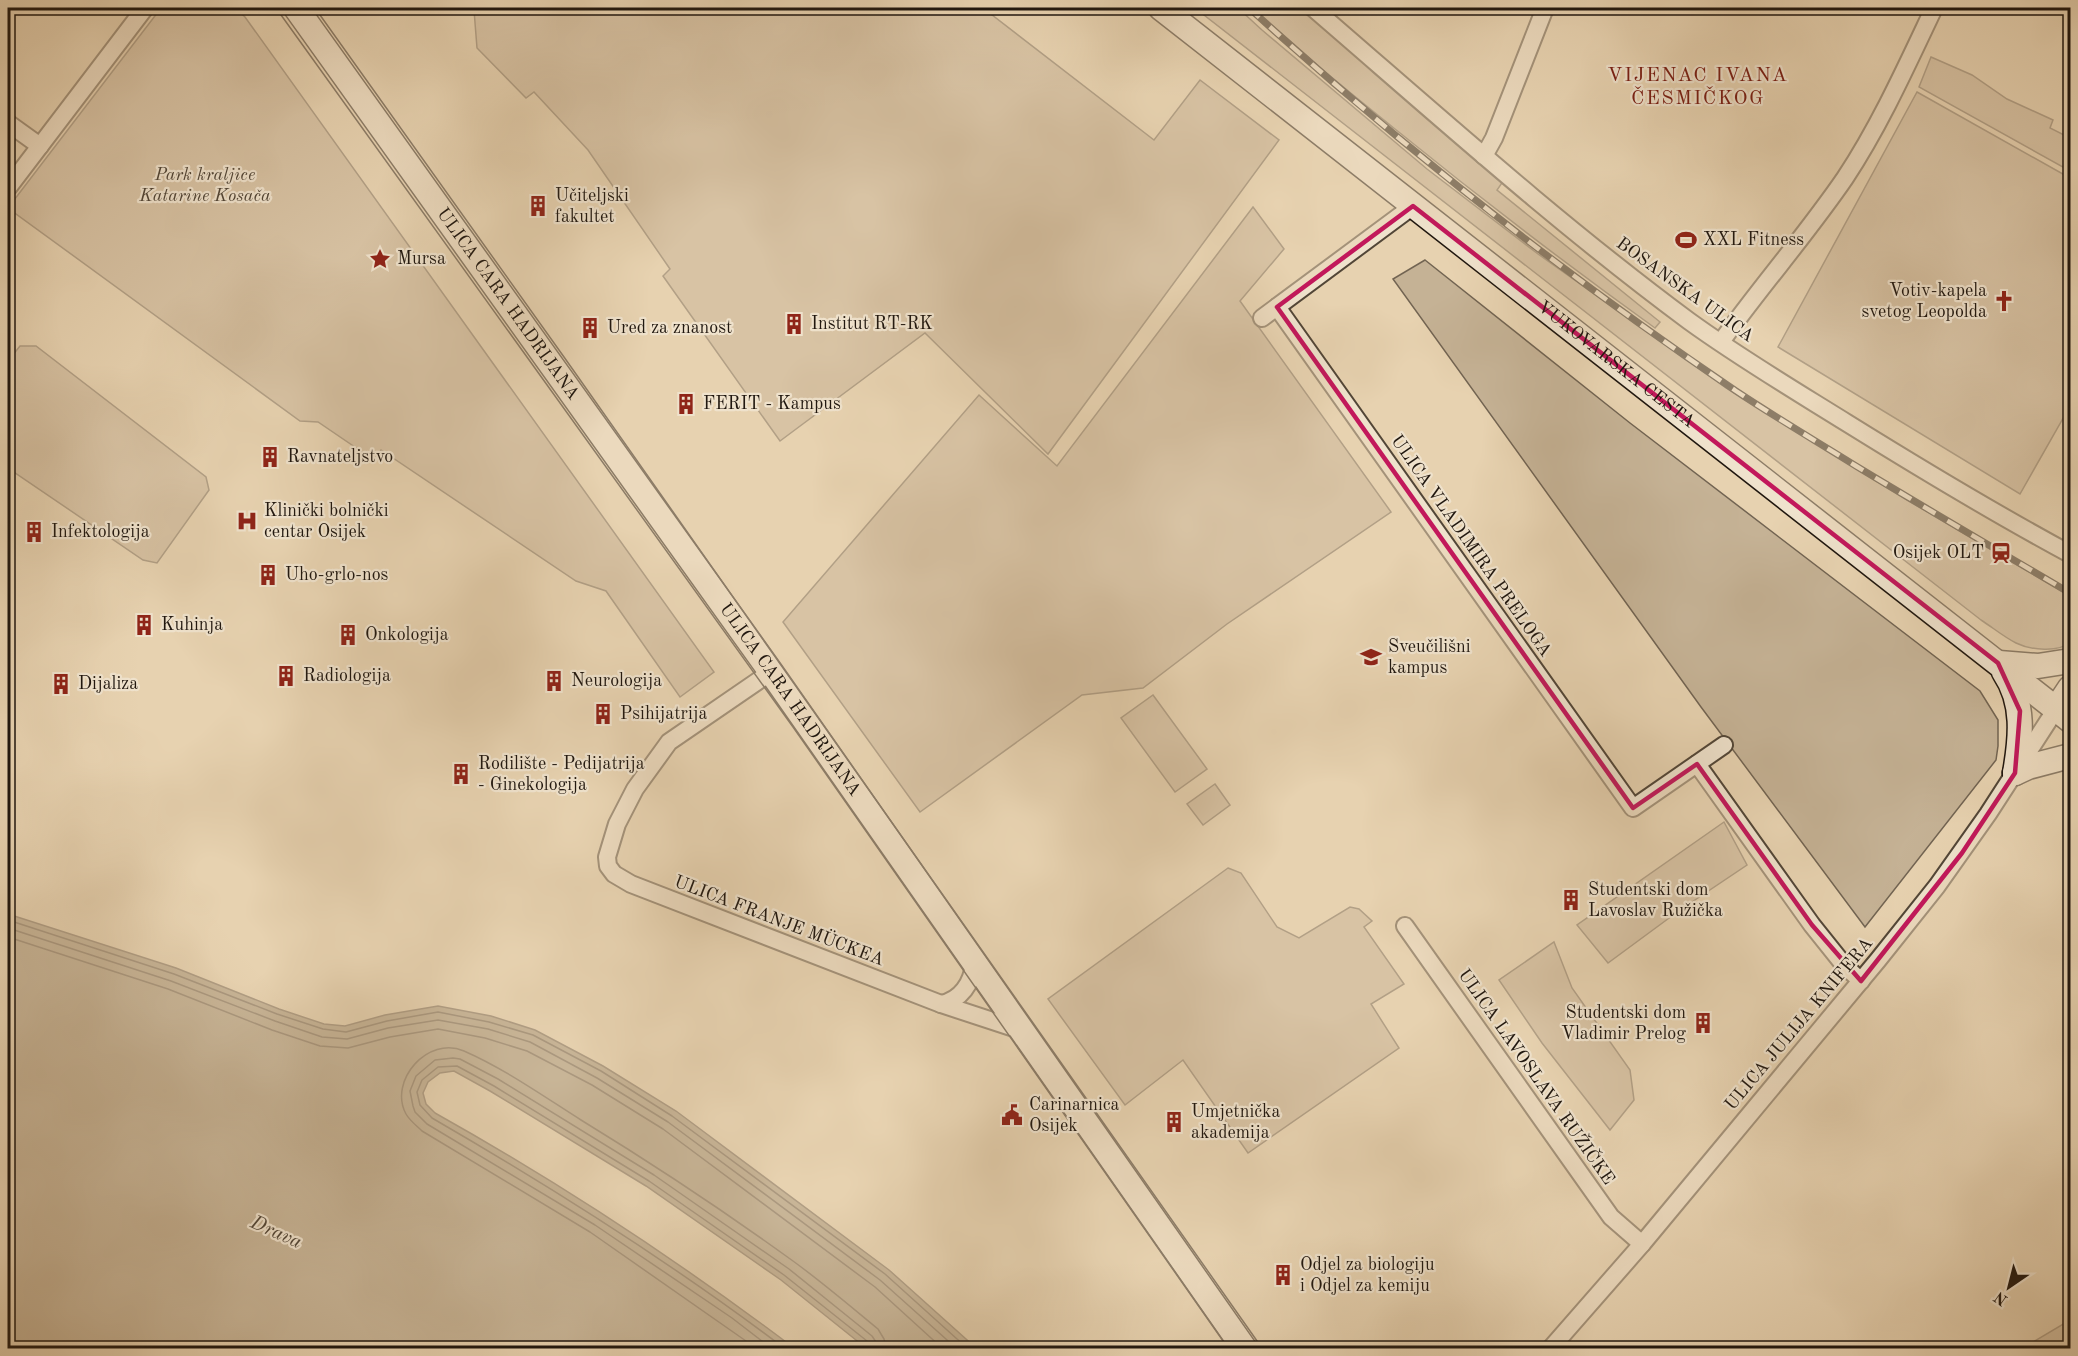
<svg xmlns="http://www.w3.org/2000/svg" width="2078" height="1356" font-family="'Old Standard TT',serif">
  <rect width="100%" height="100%" fill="#e7d2b0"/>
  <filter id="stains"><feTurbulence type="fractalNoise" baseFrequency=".00333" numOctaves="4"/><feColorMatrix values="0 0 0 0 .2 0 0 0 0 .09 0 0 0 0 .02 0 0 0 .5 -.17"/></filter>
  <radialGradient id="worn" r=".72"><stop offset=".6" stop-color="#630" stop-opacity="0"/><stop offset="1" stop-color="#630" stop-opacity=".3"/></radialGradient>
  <!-- green -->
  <g fill="#c5b295" stroke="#726452" stroke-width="1.5">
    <path d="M161,8H235L245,17L714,672L680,697L606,591L576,581L381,450L374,460L318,422L300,421L12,211L11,204Z"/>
    <path d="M477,8H983L1154,140L1200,80L1279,140L1048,454L925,333L780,441L663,276L670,269L588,150L534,92L526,98L477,48L474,10Z"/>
    <path d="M1195,8H1238L1262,30L1427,169L1538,254L1726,388L1907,500L2070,596V642C2059,653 2030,650 2016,643C2004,637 1992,627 1981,620Z"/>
    <path d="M1254,8H1304L1504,180L1497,190L1660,322L1655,328C1566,264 1480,198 1395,129C1347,90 1298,51 1254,8Z"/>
    <path d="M1931,57L1972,75L2007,99L2053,120L2050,128L2070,138V171L1919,87Z"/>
    <path d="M1917,92L2070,178V406L2020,494L1778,347Z"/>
    <path d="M1253,207L1284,249L1240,301L1391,512L1227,624L1143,688L1082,695L920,812L783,622L979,395L1057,466Z"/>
    <path d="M1425,260L1630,423L1980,691L1998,720V746L1996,760L1865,927L1701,707L1393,279Z"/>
    <path d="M20,346H36L206,477L209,490L157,563L143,560L8,468V361Z"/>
    <path d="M1153,695L1207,769L1175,792L1121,718Z"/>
    <path d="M1215,784L1230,805L1203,825L1187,804Z"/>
    <path d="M1724,822L1747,865L1680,910L1608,963L1577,925Z"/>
    <path d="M1228,868L1241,873L1277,927L1299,938L1350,907L1359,909L1372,921L1364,927L1404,984L1371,1004L1399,1048L1248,1153L1183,1060L1125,1105L1048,999Z"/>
    <path d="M1554,942L1572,988L1630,1070L1634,1100L1610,1130L1542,1043L1499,980Z"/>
    <path d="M2070,1320V1348H2023Z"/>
  </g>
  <!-- water -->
  <path fill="#a39279" stroke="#6f614f" stroke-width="1.5" d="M8,914L176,968L279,1009L324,1024L345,1026L385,1015L438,1006L491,1016L535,1030L603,1066L676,1111L889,1270L976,1348H866L781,1280L646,1186L490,1091L454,1071L440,1073L428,1082L423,1093L426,1104L435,1113C560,1183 680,1262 794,1348H8Z"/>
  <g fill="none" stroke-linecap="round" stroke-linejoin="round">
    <!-- shore -->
    <g stroke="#625444" stroke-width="1.5">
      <path d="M8,920L174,974L277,1014L323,1029L346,1032L387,1021L438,1012L489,1022L533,1035L601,1071L672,1116L885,1274L967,1348"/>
      <path d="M8,928L171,981L275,1021L322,1037L347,1039L388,1028L438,1020L488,1029L530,1042L597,1078L668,1122L880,1280L956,1348"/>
      <path d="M8,937L168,989L272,1030L320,1046L348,1048L390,1037L438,1029L485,1038L527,1051L592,1085L663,1129L875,1287L942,1348"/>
      <path d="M756,1348L590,1232L422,1131C417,1126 410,1121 406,1114C388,1081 428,1035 464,1051C505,1069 543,1096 581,1120C653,1164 724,1211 793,1261C822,1282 850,1306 878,1329L884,1339L886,1348"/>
      <path d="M771,1348L732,1318L595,1225L427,1124L415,1112L413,1106L410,1091L416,1076L435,1060L453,1058L460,1059L498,1079L654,1175L789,1269L872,1336L876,1342L877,1348"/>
      <path d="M784,1348C672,1263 553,1188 432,1118L420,1105L417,1092L422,1080L438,1067L457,1066L494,1086L649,1181L784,1275L867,1341L869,1348"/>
    </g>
    <defs>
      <g id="street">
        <path d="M1313,8C1436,114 1558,224 1689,321C1740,358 1794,390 1847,423C1921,469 1994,513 2070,554"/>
        <path d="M8,123L40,146"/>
        <path d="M1484,156L1494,138L1545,8"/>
        <path d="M8,188L145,8"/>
        <path d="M1277,307L1633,808L1724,745"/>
        <path d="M1262,318L1413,206"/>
        <path d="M1721,342C1761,286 1806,235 1845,178C1880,125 1907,65 1934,8"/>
        <path d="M771,672L669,742L635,789L617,824L607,857L608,866L614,874L631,884L941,1004L1020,1030"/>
        <path d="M1697,764L1812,925L1844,965L1861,981"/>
        <path d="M1405,926L1611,1217L1642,1244"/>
        <path d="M941,1004C961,1000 972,983 974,964"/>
        <path d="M1551,1348L1642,1244L1878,960L1937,886L1988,814L2056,709"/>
      </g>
      <g id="secondary">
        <path id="s1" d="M296,8L771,672L1244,1348"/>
        <path id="s2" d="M1161,8L2070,720"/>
        <path d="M1999,663L2038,666L2070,661"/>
        <path d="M2004,672C2025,703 2021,738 2015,773"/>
        <path d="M2056,709L2070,688"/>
        <path d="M2015,773L2028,767L2070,756"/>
      </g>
    </defs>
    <!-- street casing -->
    <use href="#street" stroke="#524637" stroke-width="20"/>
    <!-- secondary casing -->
    <use href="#secondary" stroke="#20170f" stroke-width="27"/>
    <!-- street -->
    <use href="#street" stroke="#efe2cc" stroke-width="16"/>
    <!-- secondary -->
    <use href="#secondary" stroke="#efe2cc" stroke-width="24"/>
    <!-- tram -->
    <g stroke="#20170f" stroke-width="1.5">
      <path d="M276,8L793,727L1228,1348"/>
      <path d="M315,8L564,357L1262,1348"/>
    </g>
    <defs>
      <path id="rail" d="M1249,8C1402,147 1565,275 1736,391C1775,417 1816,441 1856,466C1927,509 1999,551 2070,593"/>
    </defs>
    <!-- rail casing -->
    <use href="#rail" stroke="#20170f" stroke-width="7"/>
    <!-- rail -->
    <use href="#rail" stroke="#efe2cc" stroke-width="4.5" stroke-dasharray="14" stroke-linecap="butt"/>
  </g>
  <!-- marked area -->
  <path d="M0 0H2078V1356H0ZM1413,206L1998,663L2020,711L2015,773L1962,853L1861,981L1812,925L1697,764L1633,808L1277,307Z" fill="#e7d2b0" fill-opacity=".55" fill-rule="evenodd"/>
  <path fill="none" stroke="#c2185b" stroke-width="4.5" stroke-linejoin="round" d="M1413,206L1998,663L2020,711L2015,773L1962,853L1861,981L1812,925L1697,764L1633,808L1277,307Z"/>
  <!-- icons -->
  <defs>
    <symbol id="building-bare" viewBox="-9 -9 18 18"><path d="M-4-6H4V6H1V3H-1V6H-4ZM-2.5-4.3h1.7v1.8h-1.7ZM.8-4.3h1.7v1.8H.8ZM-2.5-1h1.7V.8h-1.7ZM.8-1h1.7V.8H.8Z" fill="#8f2418" stroke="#efe2cc" stroke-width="2.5" paint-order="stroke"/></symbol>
    <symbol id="stadium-bare" viewBox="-9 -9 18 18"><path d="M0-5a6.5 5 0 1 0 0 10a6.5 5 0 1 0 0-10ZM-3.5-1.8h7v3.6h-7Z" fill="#8f2418" stroke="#efe2cc" stroke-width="2.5" paint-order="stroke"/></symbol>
    <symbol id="sight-bare" viewBox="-9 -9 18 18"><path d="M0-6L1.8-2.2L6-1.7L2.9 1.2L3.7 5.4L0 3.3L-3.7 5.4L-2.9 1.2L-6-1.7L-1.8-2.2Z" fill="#8f2418" stroke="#efe2cc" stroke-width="2.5" paint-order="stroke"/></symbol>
    <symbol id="church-bare" viewBox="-9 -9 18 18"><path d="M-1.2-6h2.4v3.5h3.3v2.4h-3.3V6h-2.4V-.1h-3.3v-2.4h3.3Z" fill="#8f2418" stroke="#efe2cc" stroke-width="2.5" paint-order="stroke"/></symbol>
    <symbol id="hospital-bare" viewBox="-9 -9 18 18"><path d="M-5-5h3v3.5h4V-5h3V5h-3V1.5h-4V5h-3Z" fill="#8f2418" stroke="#efe2cc" stroke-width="2.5" paint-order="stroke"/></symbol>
    <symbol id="station-bare" viewBox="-9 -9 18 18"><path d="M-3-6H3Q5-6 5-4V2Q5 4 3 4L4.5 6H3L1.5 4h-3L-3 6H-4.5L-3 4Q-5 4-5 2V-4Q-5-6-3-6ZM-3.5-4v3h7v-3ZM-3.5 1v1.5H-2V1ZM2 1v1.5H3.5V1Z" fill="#8f2418" stroke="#efe2cc" stroke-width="2.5" paint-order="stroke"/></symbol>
    <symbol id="university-bare" viewBox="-9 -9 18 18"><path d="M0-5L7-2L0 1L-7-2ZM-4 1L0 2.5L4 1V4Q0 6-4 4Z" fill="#8f2418" stroke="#efe2cc" stroke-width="2.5" paint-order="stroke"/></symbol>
    <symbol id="civic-bare" viewBox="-9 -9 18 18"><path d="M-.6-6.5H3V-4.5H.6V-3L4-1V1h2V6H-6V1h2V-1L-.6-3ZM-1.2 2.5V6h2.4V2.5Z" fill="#8f2418" stroke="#efe2cc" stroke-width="2.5" paint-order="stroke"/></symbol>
  </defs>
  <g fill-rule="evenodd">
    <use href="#building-bare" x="523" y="191" width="30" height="30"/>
    <use href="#stadium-bare" x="1671" y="225" width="30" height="30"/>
    <use href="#sight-bare" x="365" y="244" width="30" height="30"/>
    <use href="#church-bare" x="1989" y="286" width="30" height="30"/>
    <use href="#building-bare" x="779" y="309" width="30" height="30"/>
    <use href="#building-bare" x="575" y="313" width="30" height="30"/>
    <use href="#building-bare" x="671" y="389" width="30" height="30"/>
    <use href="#building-bare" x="255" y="442" width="30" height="30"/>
    <use href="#hospital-bare" x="232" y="506" width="30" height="30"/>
    <use href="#building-bare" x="19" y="517" width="30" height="30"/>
    <use href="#station-bare" x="1986" y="538" width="30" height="30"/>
    <use href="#building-bare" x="253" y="560" width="30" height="30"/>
    <use href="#building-bare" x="129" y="610" width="30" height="30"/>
    <use href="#building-bare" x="333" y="620" width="30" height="30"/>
    <use href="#university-bare" x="1356" y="642" width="30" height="30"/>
    <use href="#building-bare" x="271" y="661" width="30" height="30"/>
    <use href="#building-bare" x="539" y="666" width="30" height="30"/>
    <use href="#building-bare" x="46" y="669" width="30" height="30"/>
    <use href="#building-bare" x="588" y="699" width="30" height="30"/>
    <use href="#building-bare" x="446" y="759" width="30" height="30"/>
    <use href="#building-bare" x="1556" y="885" width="30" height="30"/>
    <use href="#building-bare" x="1688" y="1008" width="30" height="30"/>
    <use href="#civic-bare" x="997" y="1100" width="30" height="30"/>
    <use href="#building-bare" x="1159" y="1107" width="30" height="30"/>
    <use href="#building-bare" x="1268" y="1260" width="30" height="30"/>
  </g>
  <g text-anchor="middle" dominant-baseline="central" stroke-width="4.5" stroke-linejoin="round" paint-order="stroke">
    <!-- park labels -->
    <g font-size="18" font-style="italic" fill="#524637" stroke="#efe2cc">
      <text x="205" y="175">Park kraljice<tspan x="205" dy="21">Katarine Kosača</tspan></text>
    </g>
    <!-- poi labels -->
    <g font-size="18" fill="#20170f" stroke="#efe2cc" text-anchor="start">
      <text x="555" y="196">Učiteljski<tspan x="555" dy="21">fakultet</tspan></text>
      <text x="1703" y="240">XXL Fitness</text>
      <text x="397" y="259">Mursa</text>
      <text x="1987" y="291" text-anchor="end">Votiv-kapela<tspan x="1987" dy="21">svetog Leopolda</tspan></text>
      <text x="811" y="324">Institut RT-RK</text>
      <text x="607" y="328">Ured za znanost</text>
      <text x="703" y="404">FERIT - Kampus</text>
      <text x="287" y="457">Ravnateljstvo</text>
      <text x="264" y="511">Klinički bolnički<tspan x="264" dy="21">centar Osijek</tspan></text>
      <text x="51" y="532">Infektologija</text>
      <text x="1984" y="553" text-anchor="end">Osijek OLT</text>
      <text x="285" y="575">Uho-grlo-nos</text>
      <text x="161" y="625">Kuhinja</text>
      <text x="365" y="635">Onkologija</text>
      <text x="1388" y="647">Sveučilišni<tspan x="1388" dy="21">kampus</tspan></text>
      <text x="303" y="676">Radiologija</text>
      <text x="571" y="681">Neurologija</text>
      <text x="78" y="684">Dijaliza</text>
      <text x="620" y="714">Psihijatrija</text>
      <text x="478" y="764">Rodilište - Pedijatrija<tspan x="478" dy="21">- Ginekologija</tspan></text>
      <text x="1588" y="890">Studentski dom<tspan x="1588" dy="21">Lavoslav Ružička</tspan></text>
      <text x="1686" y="1013" text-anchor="end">Studentski dom<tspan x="1686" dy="21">Vladimir Prelog</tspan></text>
      <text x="1029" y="1105">Carinarnica<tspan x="1029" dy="21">Osijek</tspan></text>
      <text x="1191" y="1112">Umjetnička<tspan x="1191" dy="21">akademija</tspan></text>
      <text x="1300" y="1265">Odjel za biologiju<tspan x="1300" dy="21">i Odjel za kemiju</tspan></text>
    </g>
    <!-- street labels -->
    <g font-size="18" fill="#20170f" stroke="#efe2cc">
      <text transform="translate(1685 290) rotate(36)">BOSANSKA ULICA</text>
      <text stroke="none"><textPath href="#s1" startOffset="364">ULICA CARA HADRIJANA</textPath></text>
      <text stroke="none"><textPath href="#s2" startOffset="578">VUKOVARSKA CESTA</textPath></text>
      <text transform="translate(1471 546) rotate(55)">ULICA VLADIMIRA PRELOGA</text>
      <text stroke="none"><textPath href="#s1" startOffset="850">ULICA CARA HADRIJANA</textPath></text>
      <text transform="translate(779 921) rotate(21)">ULICA FRANJE MÜCKEA</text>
      <text transform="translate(1799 1024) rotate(-50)">ULICA JULIJA KNIFERA</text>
      <text transform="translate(1536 1077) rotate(55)">ULICA LAVOSLAVA RUŽIČKE</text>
    </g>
    <!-- neighbourhood labels -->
    <g font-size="20" letter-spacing="1.5" fill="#7a1f14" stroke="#efe2cc">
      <text x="1698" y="76">VIJENAC IVANA<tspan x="1698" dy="23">ČESMIČKOG</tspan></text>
    </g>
    <!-- water labels -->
    <g font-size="20" font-style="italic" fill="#544839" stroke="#efe2cc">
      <text transform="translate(276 1233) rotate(24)">Drava</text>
    </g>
  </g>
  <!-- margin -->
  <rect width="2078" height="1356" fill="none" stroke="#e7d2b0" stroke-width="30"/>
  <rect x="9" y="9" width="2060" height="1338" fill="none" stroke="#20170f" stroke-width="3"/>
  <rect x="15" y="15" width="2048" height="1326" fill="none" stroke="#20170f" stroke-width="1.5"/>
  <!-- north arrow -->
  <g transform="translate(2009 1287) rotate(215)" stroke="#efe2cc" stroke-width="4.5" paint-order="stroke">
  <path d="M0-4.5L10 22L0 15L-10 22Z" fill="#20170f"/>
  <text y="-9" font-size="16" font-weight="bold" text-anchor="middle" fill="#20170f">N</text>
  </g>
  <rect width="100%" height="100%" filter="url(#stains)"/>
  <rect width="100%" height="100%" fill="url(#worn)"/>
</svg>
